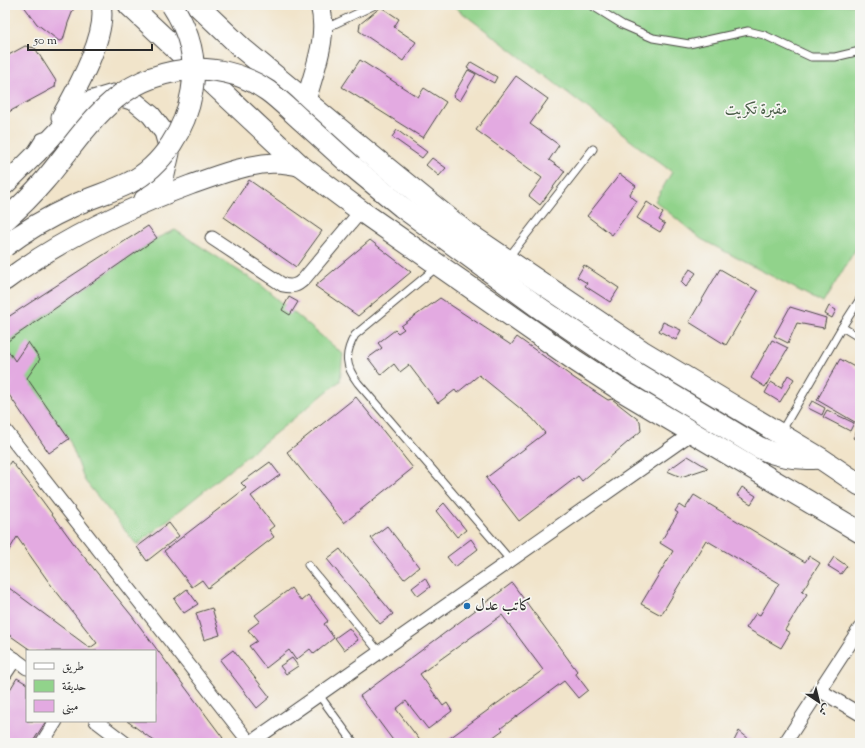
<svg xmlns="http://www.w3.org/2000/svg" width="865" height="748" font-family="'Sorts Mill Goudy',Amiri,serif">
  <rect width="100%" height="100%" fill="#f6f6f2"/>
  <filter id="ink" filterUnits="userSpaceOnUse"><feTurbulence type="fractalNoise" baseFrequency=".025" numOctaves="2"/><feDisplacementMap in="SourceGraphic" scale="8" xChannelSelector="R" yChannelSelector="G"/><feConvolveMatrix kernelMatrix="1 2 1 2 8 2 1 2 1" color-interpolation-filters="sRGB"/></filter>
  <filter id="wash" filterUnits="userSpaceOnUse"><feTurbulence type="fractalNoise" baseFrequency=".012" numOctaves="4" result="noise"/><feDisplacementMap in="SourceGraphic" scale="16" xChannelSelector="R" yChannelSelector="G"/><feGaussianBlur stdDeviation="0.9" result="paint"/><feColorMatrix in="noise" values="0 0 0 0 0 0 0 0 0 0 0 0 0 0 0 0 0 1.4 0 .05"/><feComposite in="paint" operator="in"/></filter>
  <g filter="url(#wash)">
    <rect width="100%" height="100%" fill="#f1e4ca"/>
    <!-- green -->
    <g fill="#91d38b" stroke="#5e7f5b">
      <path d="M452,5H860V242L823,303L701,239L655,201L672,172Z"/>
      <path d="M175,230L261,285L343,354L340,381L137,545L85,481L69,439L15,361L5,346V343L157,238Z"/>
    </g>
    <g id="blocks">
      <!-- building -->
      <g fill="#e3aae1">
        <path d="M23,5H75L68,23L63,40L59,41L37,24Z"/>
        <path d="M381,7L399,19L394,27L416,42L403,61L359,31L360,24Z"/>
        <path d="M25,46L35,48L56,81L55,87L5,114V57Z"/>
        <path d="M360,60L418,97L424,88L446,102L423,138L342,87Z"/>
        <path d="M471,62L497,77L494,83L467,68Z"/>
        <path d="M468,70L476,74L460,101L453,96Z"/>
        <path d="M516,76L548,99L530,124L559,145L549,160L565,171L540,205L529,196L542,178L476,130Z"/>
        <path d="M397,130L427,152L422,158L392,137Z"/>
        <path d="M432,158L446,168L439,176L426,165Z"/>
        <path d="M620,174L636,186L629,195L637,201L612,235L587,216Z"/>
        <path d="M249,180L322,231L296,267L224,217Z"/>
        <path d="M647,202L663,213L659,220L665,224L660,232L637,218Z"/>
        <path d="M148,226L157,238L5,343V319Z"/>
        <path d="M370,240L411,272L358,316L315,286Z"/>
        <path d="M584,265L619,288L610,302L585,286L587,283L577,277Z"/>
        <path d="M690,269L696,273L686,287L681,282Z"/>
        <path d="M720,269L758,291L726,345L689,322Z"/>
        <path d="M289,297L298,302L290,315L282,310Z"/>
        <path d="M440,298L511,345L517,337L574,378L608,400L612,399L640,421L641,431L582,481L578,476L519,521L486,478L545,433L532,418L479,375L457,393L455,390L438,403L409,365L400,372L394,364L381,375L368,358L382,348L378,343L395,330L398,333L404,329L401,326Z"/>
        <path d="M829,306L836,310L832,318L825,314Z"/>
        <path d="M790,307L826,318L824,328L797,323L788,343L774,336Z"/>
        <path d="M663,322L681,330L676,340L659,331Z"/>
        <path d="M772,340L788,348L765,387L751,378Z"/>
        <path d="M28,342L40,359L27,378L69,439L49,453L5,389V346L15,361Z"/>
        <path d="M840,359L860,370V442L853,438L860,425L817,400Z"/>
        <path d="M788,375L794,379L780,402L765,393L771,382L781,388Z"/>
        <path d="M356,397L413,468L344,523L287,452Z"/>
        <path d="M812,401L825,408L822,415L808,408Z"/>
        <path d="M827,410L854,423L850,431L823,417Z"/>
        <path d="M688,456L708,468L681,477L667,471Z"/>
        <path d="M11,461L41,499L77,548L132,616L223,738L217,743H157L127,721H155V651H32L5,632V585L90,648L97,643L48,581L17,537L5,557V470Z"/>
        <path d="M270,462L280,475L251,496L274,526L269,530L274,537L208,588L202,580L192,587L164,551L246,488L241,483Z"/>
        <path d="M742,487L756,496L751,504L737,495Z"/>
        <path d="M694,495L805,562L809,556L820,563L802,591L807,594L785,630L790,633L781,648L746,628L756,613L760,615L779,583L706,540L661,615L641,604L673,551L660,543L678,513L675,511L679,505L685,509Z"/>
        <path d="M444,503L466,530L457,537L436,511Z"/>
        <path d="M169,523L179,536L147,561L137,547Z"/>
        <path d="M387,526L419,567L404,579L371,538Z"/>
        <path d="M471,539L478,549L455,567L447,557Z"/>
        <path d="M340,549L393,614L380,624L327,559Z"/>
        <path d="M834,557L847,566L841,574L828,566Z"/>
        <path d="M425,578L430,587L418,596L412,588Z"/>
        <path d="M512,583L577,671L575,673L588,690L578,698L564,681L501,728L503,730L485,743H443L543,670L502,615L420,674L443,706L447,703L452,711L428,729L406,701L396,709L422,743H395L360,696Z"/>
        <path d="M291,588L301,601L308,595L328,621L324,624L334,638L314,654L310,649L296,660L289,650L266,668L249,646L257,641L248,630L260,621L255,615Z"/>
        <path d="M187,589L198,604L184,613L174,599Z"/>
        <path d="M212,608L220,635L204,640L196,613Z"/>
        <path d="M349,628L358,640L344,650L335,638Z"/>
        <path d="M233,650L270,697L257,708L220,660Z"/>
        <path d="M292,658L298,666L286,674L280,666Z"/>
        <path d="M17,678L27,684V721H46L32,743H5V698Z"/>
        <path d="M739,731L754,743H733Z"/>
      </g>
    </g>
  </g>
  <g filter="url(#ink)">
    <use href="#blocks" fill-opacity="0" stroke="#494743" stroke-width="1"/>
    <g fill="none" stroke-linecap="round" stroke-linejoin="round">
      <defs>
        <g id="lane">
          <path d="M591,5L623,25L653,38L689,44L748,31L764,35L811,57H835L860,51"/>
          <path d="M324,29L375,5"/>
          <path d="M508,258L593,149"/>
          <path d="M437,267L355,335C344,354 345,366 358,383L511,561"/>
          <path d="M842,327L860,338"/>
          <path d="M781,432L842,327L860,299"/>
          <path d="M308,565L380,653"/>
          <path d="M319,695L354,743"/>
        </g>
        <g id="street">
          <path d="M212,238L283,285C292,287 297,286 304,279L361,211"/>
          <path d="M5,430L250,743"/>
          <path d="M5,652L27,668"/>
          <path d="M5,674L15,659"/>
          <path d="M819,690L860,714"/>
          <path d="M96,721L125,743"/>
          <path d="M42,743L56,721"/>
          <path d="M250,743L692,433"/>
          <path d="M785,743L860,628"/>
        </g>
        <g id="secondary">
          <path d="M306,101C314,70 329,37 320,5"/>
          <path d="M61,117C76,91 108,35 101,5"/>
          <path d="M37,153L86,102L113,94L134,101L151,115L164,132L170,153L164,179L148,197L144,199"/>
          <path d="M5,185L37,153L44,142"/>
          <path d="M5,281C61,239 125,209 190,185C218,175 246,164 275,163C284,163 294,165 302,167"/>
        </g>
        <g id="primary">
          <path d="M129,5L302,167L361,211L576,361L619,389L860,532"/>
          <path d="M197,5L243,49L371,155L463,230L642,351L820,458L860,485"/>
          <path d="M352,166L402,207L541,309L631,370L758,447C778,457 797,460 819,458"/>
        </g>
      </defs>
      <!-- lane casing -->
      <use href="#lane" stroke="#494743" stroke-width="9"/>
      <!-- street casing -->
      <use href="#street" stroke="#494743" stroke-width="15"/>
      <!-- secondary casing -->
      <use href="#secondary" stroke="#494743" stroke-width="21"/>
      <!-- primary casing -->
      <use href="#primary" stroke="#494743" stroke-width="23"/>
      <!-- lane -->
      <use href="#lane" stroke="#fff" stroke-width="7"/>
      <!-- street -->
      <use href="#street" stroke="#fff" stroke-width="13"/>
      <!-- secondary -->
      <use href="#secondary" stroke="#fff" stroke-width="19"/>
      <!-- primary -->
      <use href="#primary" stroke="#fff" stroke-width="21"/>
      <defs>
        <g id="primary-bridge">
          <path d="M5,220C19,208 32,195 44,181C65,157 82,129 106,107C149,65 218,56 268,91C279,99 289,109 300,119C317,134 334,150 352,166"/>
          <path d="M5,246C26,230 49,217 73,206C91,197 111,192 129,183C163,166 186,128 192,91C197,61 189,31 172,5"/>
        </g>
      </defs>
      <!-- primary-bridge casing -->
      <use href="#primary-bridge" stroke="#494743" stroke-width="23" stroke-linecap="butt"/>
      <!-- primary-bridge -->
      <use href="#primary-bridge" stroke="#fff" stroke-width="21"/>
    </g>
  </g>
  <!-- markers -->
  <circle fill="#1f6fb2" stroke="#f6f6f2" stroke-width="1.5" cx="467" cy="606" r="4"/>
  <g text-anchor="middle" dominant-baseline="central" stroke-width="3.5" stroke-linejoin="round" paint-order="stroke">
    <!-- park labels -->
    <g font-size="16" fill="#4a5d48" stroke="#f6f6f2">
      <text x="756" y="110">مقبرة تكريت</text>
    </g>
    <!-- poi labels -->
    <g font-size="16" fill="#2b2b2b" stroke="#f6f6f2" text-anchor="start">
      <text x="475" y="606">كاتب عدل</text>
    </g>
  </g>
  <!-- margin -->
  <rect width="865" height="748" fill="none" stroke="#f6f6f2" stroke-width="20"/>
  <!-- legend -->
  <rect x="26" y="650" width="130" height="72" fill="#f6f6f2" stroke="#a5a5a2"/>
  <rect x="34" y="663" width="20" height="6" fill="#ffffff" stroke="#a5a5a2"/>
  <text x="62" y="670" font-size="12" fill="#2b2b2b">طريق</text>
  <rect x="34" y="680" width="20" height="12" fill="#91d38b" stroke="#a5a5a2"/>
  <text x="62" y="690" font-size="12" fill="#2b2b2b">حديقة</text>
  <rect x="34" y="700" width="20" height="12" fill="#e3aae1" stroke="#a5a5a2"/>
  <text x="62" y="710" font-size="12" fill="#2b2b2b">مبنى</text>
  <!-- north arrow -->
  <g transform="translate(819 702) rotate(145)" stroke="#f6f6f2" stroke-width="3" paint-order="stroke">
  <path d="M0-3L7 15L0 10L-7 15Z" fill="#2b2b2b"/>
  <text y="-6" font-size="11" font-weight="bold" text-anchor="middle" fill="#2b2b2b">ش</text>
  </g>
  <!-- scale -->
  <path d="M28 44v6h124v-6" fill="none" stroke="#2b2b2b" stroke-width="2"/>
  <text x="34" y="44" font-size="12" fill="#2b2b2b" stroke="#f6f6f2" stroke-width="3" paint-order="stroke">50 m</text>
</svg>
